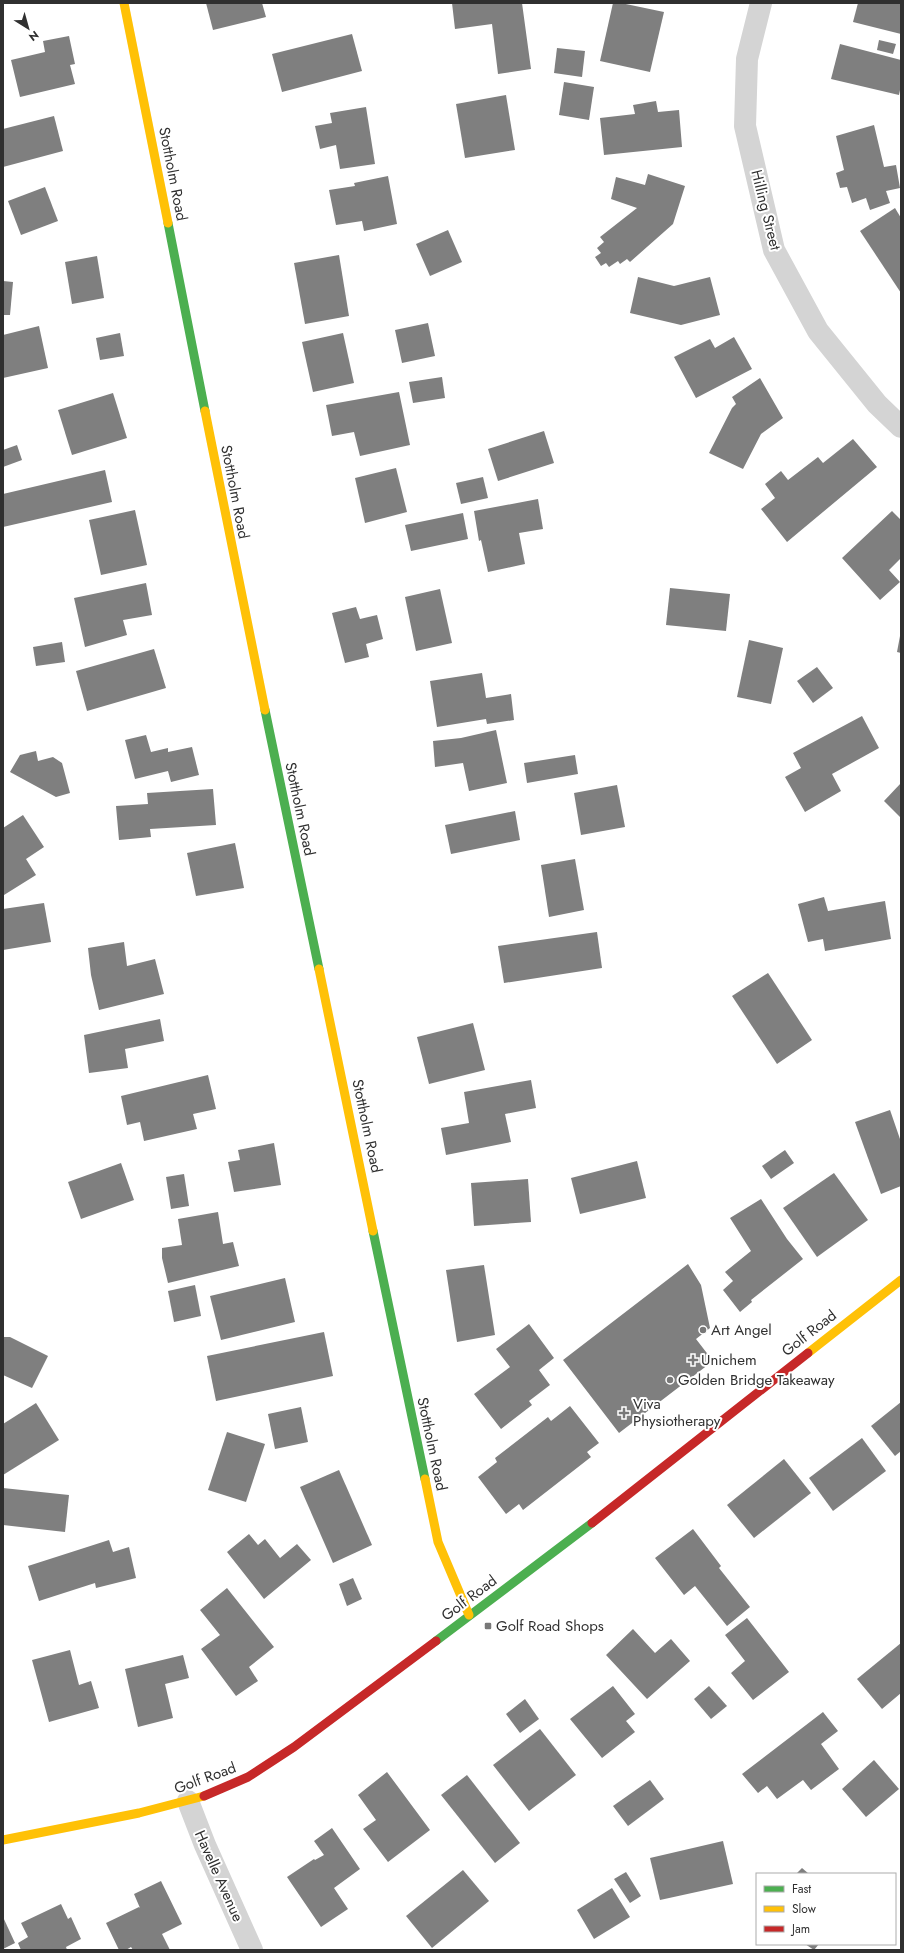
<svg xmlns="http://www.w3.org/2000/svg" width="904" height="1953" font-family="Jost,sans-serif">
  <rect width="100%" height="100%" fill="#fff"/>
  <!-- building -->
  <g fill="#7f7f7f">
    <path d="M206,3H262L266,17L213,30Z"/>
    <path d="M452,3H522L531,69L498,74L492,24L455,29Z"/>
    <path d="M613,3H621L664,12L650,72L600,61Z"/>
    <path d="M858,3H901V34L853,22Z"/>
    <path d="M352,34L362,71L282,92L272,54Z"/>
    <path d="M69,36L75,64L70,65L75,84L20,97L11,60L45,52L43,41Z"/>
    <path d="M879,40L896,44L893,54L877,50Z"/>
    <path d="M840,44L901,60V85L899,95L831,79Z"/>
    <path d="M557,48L585,51L582,77L554,73Z"/>
    <path d="M564,82L594,87L589,120L559,115Z"/>
    <path d="M506,95L515,150L465,158L456,104Z"/>
    <path d="M656,101L658,112L679,110L682,147L604,155L600,118L635,114L633,105Z"/>
    <path d="M366,107L375,164L340,169L336,145L320,149L315,126L332,123L330,113Z"/>
    <path d="M54,116L63,151L3,167V129Z"/>
    <path d="M874,125L884,167L896,165L900,188L886,191L890,203L870,210L866,198L852,203L847,187L840,188L836,173L844,170L836,136Z"/>
    <path d="M648,174L685,186L673,224L630,262L627,259L620,264L618,261L609,267L606,263L601,266L595,257L601,253L597,248L604,242L600,237L637,208L611,199L616,177L645,185Z"/>
    <path d="M388,176L397,224L364,231L362,221L336,225L329,190L355,186L354,183Z"/>
    <path d="M45,187L58,221L21,235L8,201Z"/>
    <path d="M895,208L901,218V293L860,231Z"/>
    <path d="M448,230L462,262L430,276L416,244Z"/>
    <path d="M339,255L349,316L305,324L294,263Z"/>
    <path d="M97,256L104,298L72,304L65,262Z"/>
    <path d="M638,277L674,286L710,277L720,315L681,325L630,313Z"/>
    <path d="M3,281L13,282L10,315H3Z"/>
    <path d="M428,323L435,356L402,363L395,330Z"/>
    <path d="M39,326L48,368L3,378V335Z"/>
    <path d="M120,333L124,356L100,360L96,338Z"/>
    <path d="M343,333L354,383L313,392L302,342Z"/>
    <path d="M734,337L752,369L696,398L674,357L710,339L715,348Z"/>
    <path d="M442,377L445,398L413,403L409,382Z"/>
    <path d="M760,378L783,418L761,434L743,469L709,453L732,408L736,404L732,397Z"/>
    <path d="M399,392L410,445L360,456L354,432L332,436L326,405Z"/>
    <path d="M113,393L127,438L72,455L58,410Z"/>
    <path d="M544,431L554,463L498,481L488,449Z"/>
    <path d="M853,439L877,467L787,542L761,509L775,498L765,484L781,471L788,480L818,457L823,463Z"/>
    <path d="M17,445L22,460L3,467V450Z"/>
    <path d="M396,468L407,512L365,523L355,478Z"/>
    <path d="M105,470L112,502L3,527V494Z"/>
    <path d="M483,477L488,498L461,504L456,483Z"/>
    <path d="M538,499L543,529L519,533L525,564L488,572L481,540L479,541L474,511Z"/>
    <path d="M135,510L147,565L101,575L89,520Z"/>
    <path d="M892,511L901,520V558L889,570L900,582L880,600L842,558Z"/>
    <path d="M463,513L468,539L411,551L405,525Z"/>
    <path d="M146,583L152,615L123,620L127,635L85,647L74,598Z"/>
    <path d="M670,588L730,594L726,631L666,625Z"/>
    <path d="M440,589L452,643L416,651L405,597Z"/>
    <path d="M356,607L360,619L377,615L383,639L366,644L369,657L345,663L332,613Z"/>
    <path d="M900,636H901V653L897,652Z"/>
    <path d="M749,640L783,648L771,704L737,697Z"/>
    <path d="M62,642L65,662L36,666L33,647Z"/>
    <path d="M154,649L166,688L87,711L76,671Z"/>
    <path d="M817,667L833,688L813,703L797,681Z"/>
    <path d="M482,673L486,698L511,694L514,720L487,724L486,719L437,727L430,681Z"/>
    <path d="M862,716L879,748L832,774L841,791L805,812L785,777L801,768L793,753Z"/>
    <path d="M496,730L507,783L469,791L463,763L435,767L433,741L461,738Z"/>
    <path d="M146,735L151,752L168,748V752L192,747L199,775L171,782L168,771L135,779L125,740Z"/>
    <path d="M36,751L38,761L53,757L62,763L70,793L56,797L10,772L20,755Z"/>
    <path d="M575,755L578,774L527,783L524,763Z"/>
    <path d="M901,783V818L884,801Z"/>
    <path d="M617,785L625,827L581,835L574,793Z"/>
    <path d="M213,789L216,825L150,829L151,837L119,840L116,806L148,804L147,793Z"/>
    <path d="M515,811L520,840L451,854L445,825Z"/>
    <path d="M23,815L44,847L26,859L36,875L4,895L3,828Z"/>
    <path d="M235,843L244,888L196,896L187,853Z"/>
    <path d="M575,859L584,910L549,917L541,865Z"/>
    <path d="M824,897L828,911L885,901L891,939L825,951L823,939L808,942L798,904Z"/>
    <path d="M44,903L51,942L3,950V909Z"/>
    <path d="M597,932L602,968L504,983L498,946Z"/>
    <path d="M124,942L127,966L155,959L164,994L99,1010L91,975L88,948Z"/>
    <path d="M768,973L812,1040L777,1064L732,996Z"/>
    <path d="M160,1019L164,1041L125,1049L128,1068L89,1073L84,1035Z"/>
    <path d="M473,1023L485,1070L429,1084L417,1037Z"/>
    <path d="M208,1075L216,1109L193,1114L197,1129L144,1141L140,1122L127,1125L121,1096Z"/>
    <path d="M531,1080L536,1108L505,1114L511,1142L446,1155L441,1128L469,1123L464,1092Z"/>
    <path d="M890,1110L901,1142V1186L881,1194L855,1122Z"/>
    <path d="M274,1143L281,1185L234,1192L228,1162L240,1160L238,1150Z"/>
    <path d="M785,1150L794,1163L771,1179L762,1166Z"/>
    <path d="M637,1161L646,1198L580,1214L571,1178Z"/>
    <path d="M121,1163L134,1200L81,1219L68,1182Z"/>
    <path d="M834,1173L868,1220L817,1257L783,1208Z"/>
    <path d="M184,1174L189,1206L171,1209L166,1177Z"/>
    <path d="M528,1179L531,1222L474,1226L471,1183Z"/>
    <path d="M761,1199L787,1239L803,1259L751,1300L752,1302L740,1312L723,1290L733,1281L725,1272L751,1251L730,1218Z"/>
    <path d="M218,1212L223,1244L233,1242L239,1266L168,1283L162,1258V1248L182,1245L178,1219Z"/>
    <path d="M688,1264L701,1285L710,1328L696,1339L713,1361L619,1433L563,1360Z"/>
    <path d="M484,1265L495,1335L457,1342L446,1270Z"/>
    <path d="M285,1278L295,1322L221,1340L210,1296Z"/>
    <path d="M195,1285L201,1316L174,1322L168,1291Z"/>
    <path d="M529,1324L554,1358L539,1370L550,1385L529,1401L532,1405L501,1429L474,1394L510,1367L496,1349Z"/>
    <path d="M324,1332L333,1376L216,1401L207,1356Z"/>
    <path d="M3,1337H10L48,1356L32,1388L3,1375Z"/>
    <path d="M901,1402V1451L895,1456L871,1426Z"/>
    <path d="M36,1403L59,1440L3,1475V1424Z"/>
    <path d="M570,1406L599,1443L587,1452L591,1457L523,1510L519,1504L506,1514L478,1477L497,1462L495,1458L548,1417L551,1421Z"/>
    <path d="M301,1407L308,1442L275,1449L268,1414Z"/>
    <path d="M227,1432L265,1444L246,1502L208,1490Z"/>
    <path d="M862,1438L886,1471L833,1511L809,1478Z"/>
    <path d="M784,1459L811,1493L754,1538L727,1505Z"/>
    <path d="M339,1470L372,1545L333,1563L300,1487Z"/>
    <path d="M3,1488L69,1495L65,1532L3,1525Z"/>
    <path d="M693,1529L721,1566L719,1568L750,1607L727,1626L695,1586L684,1595L655,1558Z"/>
    <path d="M249,1534L258,1545L265,1539L280,1558L297,1544L311,1560L264,1599L227,1552Z"/>
    <path d="M109,1540L113,1552L129,1547L136,1578L96,1588L95,1583L39,1601L28,1566Z"/>
    <path d="M353,1578L362,1599L347,1606L339,1584Z"/>
    <path d="M227,1588L274,1647L249,1667L258,1681L236,1696L201,1649L220,1635L200,1610Z"/>
    <path d="M747,1618L789,1672L753,1700L731,1673L745,1661L725,1635Z"/>
    <path d="M633,1629L655,1653L671,1639L690,1661L647,1699L606,1655Z"/>
    <path d="M901,1643V1693L882,1709L857,1679Z"/>
    <path d="M70,1650L79,1685L91,1681L99,1708L49,1722L32,1660Z"/>
    <path d="M183,1655L189,1678L165,1684L173,1718L138,1727L125,1669Z"/>
    <path d="M613,1686L635,1714L626,1721L635,1732L602,1758L570,1719Z"/>
    <path d="M709,1686L727,1706L711,1719L694,1699Z"/>
    <path d="M525,1699L539,1719L520,1733L506,1714Z"/>
    <path d="M823,1712L838,1731L821,1744L839,1769L811,1790L803,1780L777,1799L767,1786L758,1793L742,1774Z"/>
    <path d="M540,1729L576,1775L529,1811L493,1765Z"/>
    <path d="M874,1760L899,1789L866,1817L842,1789Z"/>
    <path d="M387,1772L430,1830L388,1862L363,1829L376,1820L358,1795Z"/>
    <path d="M467,1775L520,1843L495,1863L441,1795Z"/>
    <path d="M650,1780L664,1799L628,1826L613,1806Z"/>
    <path d="M332,1828L360,1869L334,1888L348,1909L321,1927L287,1877L314,1859L315,1860L324,1855L314,1841Z"/>
    <path d="M723,1841L733,1884L660,1900L650,1858Z"/>
    <path d="M802,1868L809,1874H796Z"/>
    <path d="M463,1870L489,1901L432,1948L406,1916Z"/>
    <path d="M626,1872L641,1896L630,1903L614,1879Z"/>
    <path d="M161,1881L182,1924L162,1934L170,1950H133L131,1947L126,1950H119L106,1923L139,1907L140,1908L134,1894Z"/>
    <path d="M612,1888L630,1917L594,1939L577,1910Z"/>
    <path d="M61,1904L68,1919L71,1917L81,1939L66,1947L67,1950H21L18,1943L28,1937L21,1923Z"/>
    <path d="M3,1917L15,1943L3,1949Z"/>
    <path d="M805,1944H819L814,1950Z"/>
  </g>
  <g fill="none" stroke-linecap="round" stroke-linejoin="round">
    <!-- street -->
    <g stroke="#d4d4d4" stroke-width="22">
      <path d="M761,3L747,59L745,126L774,250L818,331L877,404L901,427"/>
      <path d="M188,1801L205,1845L252,1950"/>
    </g>
    <!-- fast -->
    <g stroke="#4caf50" stroke-width="9">
      <path d="M168,223L205,411"/>
      <path d="M265,710L319,969"/>
      <path d="M373,1231L425,1479"/>
      <path d="M436,1641L592,1523"/>
    </g>
    <!-- slow -->
    <g stroke="#ffc107" stroke-width="9">
      <path d="M124,3L168,223"/>
      <path d="M205,411L265,710"/>
      <path d="M319,969L373,1231"/>
      <path d="M808,1353L901,1280"/>
      <path d="M425,1479L438,1542L469,1615"/>
      <path d="M3,1840L139,1813L204,1796"/>
    </g>
    <!-- jam -->
    <g stroke="#c62828" stroke-width="9">
      <path d="M592,1523L808,1353"/>
      <path d="M204,1796L248,1777L294,1747L436,1641"/>
    </g>
  </g>
  <!-- markers -->
  <g fill="#787878" stroke="#fff" stroke-width="1.5">
    <circle cx="703" cy="1330" r="4"/>
    <path d="M691 1354h4v4h4v4h-4v4h-4v-4h-4v-4h4z"/>
    <circle cx="670" cy="1380" r="4"/>
    <path d="M622 1407h4v4h4v4h-4v4h-4v-4h-4v-4h4z"/>
    <rect x="484" y="1622" width="8" height="8" rx="2"/>
  </g>
  <g text-anchor="middle" dominant-baseline="central" stroke-width="4" stroke-linejoin="round" paint-order="stroke">
    <!-- street labels -->
    <g font-size="15" fill="#303030" stroke="#fff">
      <text transform="translate(173 174) rotate(79)">Stottholm Road</text>
      <text transform="translate(766 210) rotate(76)">Hilling Street</text>
      <text transform="translate(235 492) rotate(79)">Stottholm Road</text>
      <text transform="translate(300 809) rotate(78)">Stottholm Road</text>
      <text transform="translate(367 1126) rotate(78)">Stottholm Road</text>
      <text transform="translate(809 1333) rotate(-38)">Golf Road</text>
      <text transform="translate(432 1444) rotate(78)">Stottholm Road</text>
      <text transform="translate(469 1598) rotate(-37)">Golf Road</text>
      <text transform="translate(205 1778) rotate(-20)">Golf Road</text>
      <text transform="translate(219 1876) rotate(66)">Havelle Avenue</text>
    </g>
    <!-- poi labels -->
    <g font-size="15" fill="#303030" stroke="#fff" text-anchor="start">
      <text x="711" y="1330">Art Angel</text>
      <text x="701" y="1360">Unichem</text>
      <text x="678" y="1380">Golden Bridge Takeaway</text>
      <text x="633" y="1404">Viva<tspan x="633" dy="17">Physiotherapy</tspan></text>
      <text x="496" y="1626">Golf Road Shops</text>
    </g>
  </g>
  <!-- border -->
  <rect width="904" height="1953" fill="none" stroke="#303030" stroke-width="8"/>
  <!-- legend -->
  <rect x="756" y="1873" width="140" height="72" fill="#ffffff" stroke="#acacac"/>
  <rect x="764" y="1886" width="20" height="6" fill="#4caf50" stroke="#acacac"/>
  <text x="792" y="1893" font-size="12" fill="#303030">Fast</text>
  <rect x="764" y="1906" width="20" height="6" fill="#ffc107" stroke="#acacac"/>
  <text x="792" y="1913" font-size="12" fill="#303030">Slow</text>
  <rect x="764" y="1926" width="20" height="6" fill="#c62828" stroke="#acacac"/>
  <text x="792" y="1933" font-size="12" fill="#303030">Jam</text>
  <!-- north arrow -->
  <g transform="translate(28 28) rotate(143)" stroke="#ffffff" stroke-width="3" paint-order="stroke">
  <path d="M0-3L7 15L0 10L-7 15Z" fill="#303030"/>
  <text y="-6" font-size="11" font-weight="bold" text-anchor="middle" fill="#303030">N</text>
  </g>
</svg>
